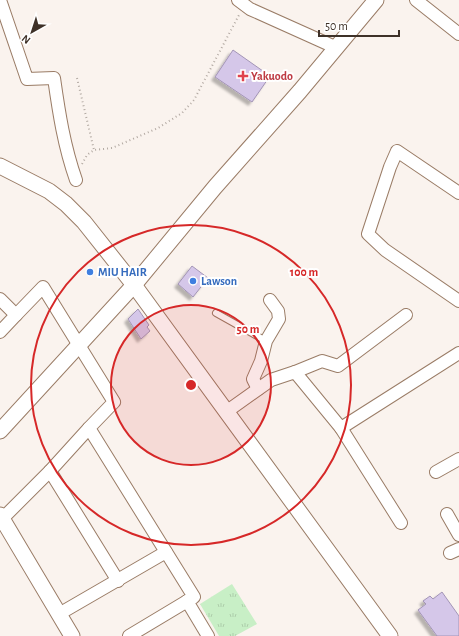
<svg xmlns="http://www.w3.org/2000/svg" width="459" height="636" font-family="'Alegreya Sans',sans-serif">
  <defs>
    <pattern id="park-tufts" width="24" height="20" patternUnits="userSpaceOnUse"><rect width="24" height="20" fill="#c8efc6"/><path d="M3 7l-1-3M5 7V3M7 7l1-3M15 17l-1-3M17 17v-4M19 17l1-3" fill="none" stroke="#adcdaa"/></pattern>
    <filter id="shadow"><feDropShadow dx="-3.5" dy="3.5" stdDeviation="1" flood-color="#0004"/></filter>
  </defs>
  <rect width="100%" height="100%" fill="#faf3ee"/>
  <!-- park -->
  <path fill="url(#park-tufts)" d="M232,584L257,624L235,636H219L200,604Z"/>
  <!-- building -->
  <g fill="#d5c7e9" stroke="#a395b6" filter="url(#shadow)">
    <path d="M233,50L270,76L252,102L215,77Z"/>
    <path d="M192,266L208,278L193,297L178,284Z"/>
    <path d="M138,309L149,325L147,327L150,331L141,339L128,319Z"/>
    <path d="M442,592L459,616V636H437L418,610L426,604L423,601L430,596L433,599Z"/>
  </g>
  <g fill="none" stroke-linecap="round" stroke-linejoin="round">
    <defs>
      <path id="service" d="M216,313L266,341"/>
      <g id="minor">
        <path d="M0,0L27,79L54,78C59,113 64,146 76,180"/>
        <path d="M238,0L250,9L337,48"/>
        <path d="M416,0L459,34"/>
        <path d="M459,193L397,151L390,167L368,234L385,250L459,301"/>
        <path d="M0,299L16,315L43,287L114,402L89,428L194,597L129,636"/>
        <path d="M0,332L16,315"/>
        <path d="M295,372L322,361L338,366L406,315"/>
        <path d="M258,389L253,379L261,361L266,341L279,319L278,311L270,300"/>
        <path d="M226,412L271,380L295,372L341,428L459,353"/>
        <path d="M341,428L401,523"/>
        <path d="M50,471L118,581"/>
        <path d="M436,472L459,459"/>
        <path d="M447,514L459,535"/>
        <path d="M0,521L50,471L89,428"/>
        <path d="M450,553L459,549"/>
        <path d="M187,601L208,636"/>
        <path d="M59,614L166,552"/>
      </g>
      <g id="tertiary">
        <path d="M0,166L49,191L66,204L84,222L134,285L390,636"/>
        <path d="M0,431L134,285L215,187L300,91L376,0"/>
        <path d="M0,515L72,636"/>
      </g>
    </defs>
    <!-- service casing -->
    <use href="#service" stroke="#9a7c66" stroke-width="8"/>
    <!-- minor casing -->
    <use href="#minor" stroke="#9a7c66" stroke-width="14"/>
    <!-- tertiary casing -->
    <use href="#tertiary" stroke="#9a7c66" stroke-width="17"/>
    <!-- path -->
    <g stroke="#b3aaa3" stroke-width="2" stroke-dasharray="1 3" stroke-linecap="butt">
      <path d="M77,78L94,150"/>
      <path d="M82,164L87,155L94,150L112,148L158,128L182,113L194,100L239,15"/>
    </g>
    <!-- service -->
    <use href="#service" stroke="#fff" stroke-width="6"/>
    <!-- minor -->
    <use href="#minor" stroke="#fff" stroke-width="12"/>
    <!-- tertiary -->
    <use href="#tertiary" stroke="#fff" stroke-width="15"/>
  </g>
  <!-- distance rings -->
  <circle cx="191" cy="385" r="80" fill="#d62828" fill-opacity=".12"/>
  <g fill="none" stroke="#d62828" stroke-width="2">
    <circle cx="191" cy="385" r="80"/>
    <circle cx="191" cy="385" r="160"/>
  </g>
  <!-- markers -->
  <path fill="#e0444e" stroke="#fff" stroke-width="1.5" d="M241 70h4v4h4v4h-4v4h-4v-4h-4v-4h4z"/>
  <g fill="#3f7fe0" stroke="#fff" stroke-width="1.5">
    <circle cx="90" cy="272" r="4"/>
    <circle cx="193" cy="281" r="4"/>
  </g>
  <g text-anchor="middle" dominant-baseline="central" stroke-width="4" stroke-linejoin="round" paint-order="stroke">
    <!-- health labels -->
    <g font-size="12" font-weight="bold" fill="#be3a42" stroke="#fff" text-anchor="start">
      <text x="251" y="76">Yakuodo</text>
    </g>
    <!-- shop labels -->
    <g font-size="12" font-weight="bold" fill="#366cbe" stroke="#fff" text-anchor="start">
      <text x="98" y="272">MIU HAIR</text>
      <text x="201" y="281">Lawson</text>
    </g>
  </g>
  <circle cx="191" cy="385" r="6" fill="#d62828" stroke="#fff" stroke-width="2"/>
  <g font-size="12" text-anchor="middle" font-weight="bold" fill="#d62828" stroke="#fff" stroke-width="4" stroke-linejoin="round" paint-order="stroke">
    <text x="304" y="276">100 m</text>
    <text x="248" y="333">50 m</text>
  </g>
  <!-- north arrow -->
  <g transform="translate(32 32) rotate(219)" stroke="#ffffff" stroke-width="3" paint-order="stroke">
  <path d="M0-3L7 15L0 10L-7 15Z" fill="#3e3128"/>
  <text y="-6" font-size="11" font-weight="bold" text-anchor="middle" fill="#3e3128">N</text>
  </g>
  <!-- scale -->
  <path d="M319 30v6h80v-6" fill="none" stroke="#3e3128" stroke-width="2"/>
  <text x="325" y="30" font-size="12" fill="#3e3128" stroke="#ffffff" stroke-width="3" paint-order="stroke">50 m</text>
</svg>
